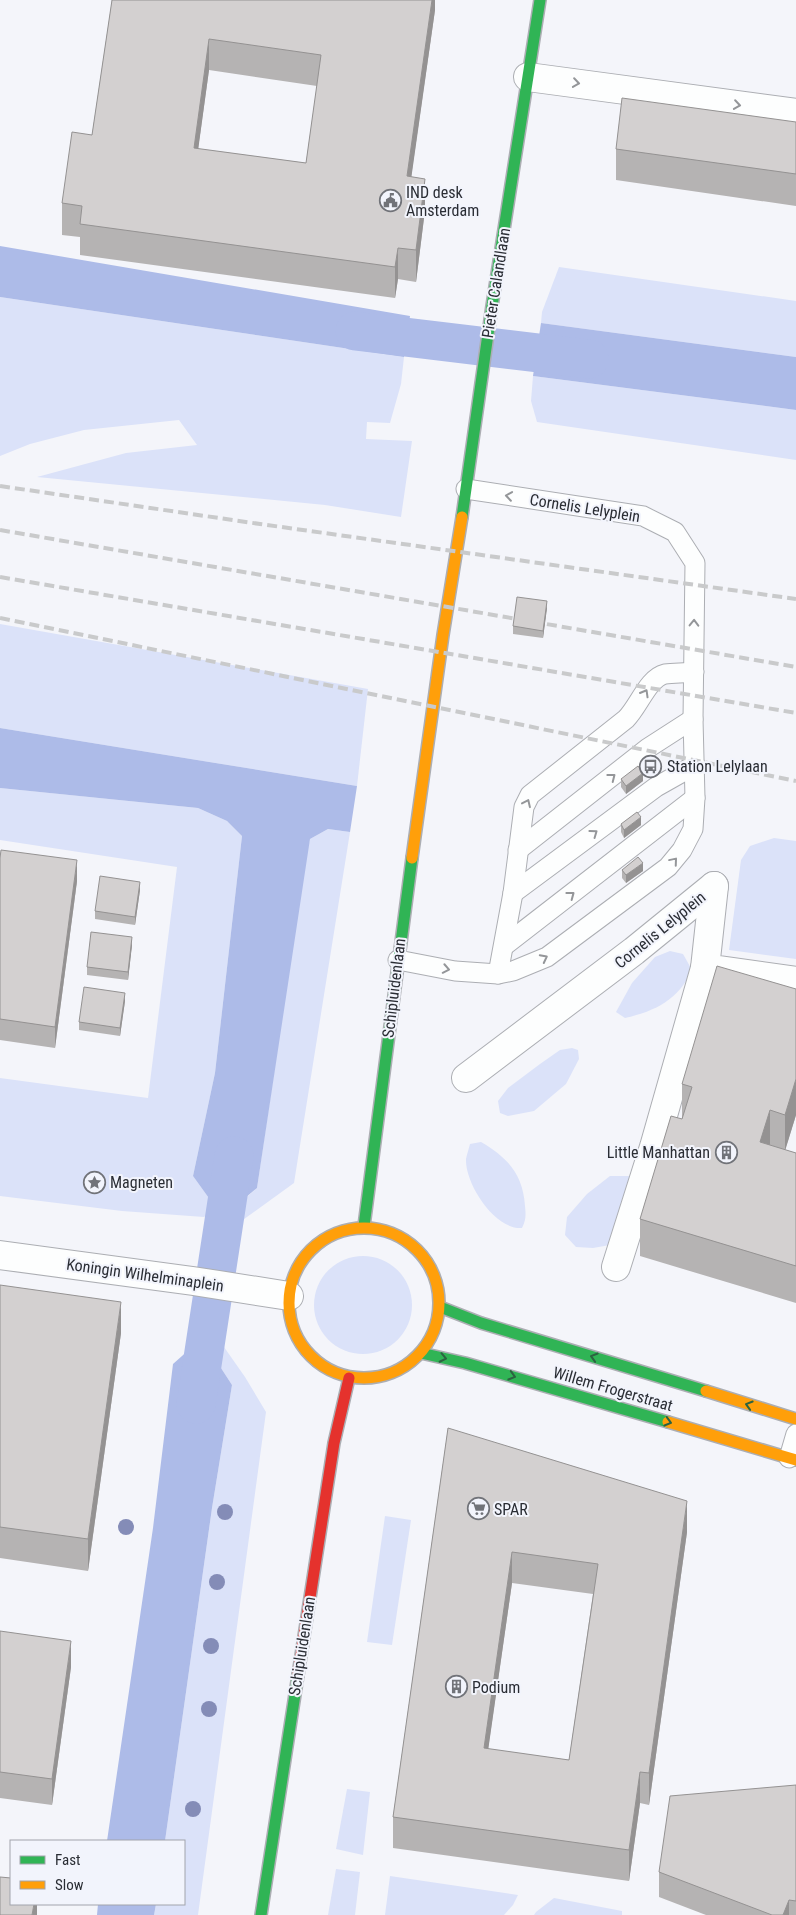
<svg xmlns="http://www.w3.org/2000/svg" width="796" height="1915" font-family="'Roboto Condensed',sans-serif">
  <rect width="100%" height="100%" fill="#f4f5fa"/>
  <!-- green -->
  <g fill="#dbe2f9">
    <path d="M559,267L796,301V357L541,323L542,312Z"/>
    <path d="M0,297L404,357L401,384L390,423L367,422L366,439L412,441L401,517L325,505L37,477L126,453L197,445L179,420L84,430L30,444L0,456Z"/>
    <path d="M533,376L796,410V460L537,422L531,401Z"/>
    <path d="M0,624L368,689L357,786L0,728Z"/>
    <path d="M0,788L198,808L227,821L242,836L215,1073L193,1176L216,1208L204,1217L122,1211L0,1196V1078L148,1098L177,867L0,840Z"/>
    <path d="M328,829L350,832L294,1183L240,1222L233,1209L257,1188L306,855L310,839Z"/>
    <path d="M774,838L796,841V959L729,950L741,860L750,846Z"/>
    <path d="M670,951L683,954L692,970C679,999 656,1011 625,1018L616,1012L632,983L655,957Z"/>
    <path d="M572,1048L578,1050L579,1059L566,1084L534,1111L508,1116L500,1113L498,1101L508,1088L540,1064L560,1050Z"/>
    <path d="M481,1142C507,1157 523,1174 525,1206C526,1215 526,1220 522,1228C495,1230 465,1184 466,1159C467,1154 469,1148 470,1144Z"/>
    <path d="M610,1176H629L633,1186L610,1245L593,1248L576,1247L565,1235L567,1217L587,1194Z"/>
    <circle cx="363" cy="1305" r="49"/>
    <path d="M224,1347L245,1377L266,1412L198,1915H154L156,1904H184V1841H165L212,1508L232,1385L210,1351Z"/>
    <path d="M385,1516L411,1520L392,1645L367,1642Z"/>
    <path d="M347,1789L370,1792L363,1855L336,1849Z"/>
    <path d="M336,1869L360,1872L355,1915H328Z"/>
    <path d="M390,1876L518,1895L513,1905L504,1915H385Z"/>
    <path d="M554,1898L622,1911V1915H534L536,1912Z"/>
  </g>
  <!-- water -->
  <g fill="#adbbe8">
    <path d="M0,246L410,316L404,357L0,297Z"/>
    <path d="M541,323L796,357V410L533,376Z"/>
    <path d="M0,728L357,786L350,832L328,829L310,839L257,1188L232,1209L216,1208L193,1176L215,1073L242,836L227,821L198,808L0,788Z"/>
    <path d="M191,1348L210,1351L232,1385L212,1508L165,1841H107L153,1528L173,1364Z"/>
    <path d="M98,1904H156L154,1915H97Z"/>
  </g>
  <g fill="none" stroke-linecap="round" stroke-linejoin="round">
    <!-- canal -->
    <g stroke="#adbbe8" stroke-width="39">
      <path d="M355,331L589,359"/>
      <path d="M196,1404L234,1156"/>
    </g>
    <defs>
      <g id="lane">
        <path d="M518,850L648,748L693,719"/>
        <path d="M513,893L656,787L695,765"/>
        <path d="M504,946L695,798"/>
        <path d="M398,960L455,971L498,974L513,971L547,957L668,867L682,850L693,829L695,798L693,719L695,563L675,532L643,516L466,489"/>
        <path d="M498,974L513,893L524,807L530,795L626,719C639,706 648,678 665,674C674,673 684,673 694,672"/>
        <path d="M789,1458L796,1434"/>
      </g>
      <g id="street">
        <path d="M528,77L796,113"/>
        <path d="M714,886L705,968L796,981"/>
        <path d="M466,1078L634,951L714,886"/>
        <path d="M0,1255L193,1281L289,1296"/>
        <path d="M616,1267L654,1147L705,968"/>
      </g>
      <g id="fast">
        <path d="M462,517L492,306L540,0"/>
        <path d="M364,1226L412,858"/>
        <path d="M440,1307L481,1323L706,1391"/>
        <path d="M421,1353L465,1363L668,1422"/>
        <path d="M261,1915L298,1675"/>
      </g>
      <g id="slow">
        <path d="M412,858L443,635L462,517"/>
        <circle cx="364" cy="1303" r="75"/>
        <path d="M706,1391L796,1419"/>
        <path d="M668,1422L796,1460"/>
      </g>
      <path id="jam" d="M298,1675L334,1443L349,1378"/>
    </defs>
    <!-- lane casing -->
    <use href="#lane" stroke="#acaeb3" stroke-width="21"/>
    <!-- street casing -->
    <use href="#street" stroke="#acaeb3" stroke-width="30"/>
    <!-- fast casing -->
    <use href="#fast" stroke="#acaeb3" stroke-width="14"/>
    <!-- slow casing -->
    <use href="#slow" stroke="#acaeb3" stroke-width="14"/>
    <!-- jam casing -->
    <use href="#jam" stroke="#acaeb3" stroke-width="14"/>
    <!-- lane -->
    <use href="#lane" stroke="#fdfefe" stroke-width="19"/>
    <!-- street -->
    <use href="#street" stroke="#fdfefe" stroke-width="28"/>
    <!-- fast -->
    <use href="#fast" stroke="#30b455" stroke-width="11"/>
    <!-- slow -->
    <use href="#slow" stroke="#ff9f0a" stroke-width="11"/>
    <!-- jam -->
    <use href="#jam" stroke="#e5322d" stroke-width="11"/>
    <!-- rail -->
    <g stroke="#c9cacb" stroke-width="4" stroke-dasharray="10 5" stroke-linecap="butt">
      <path d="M0,486L260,524L796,599"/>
      <path d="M0,530L796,667"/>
      <path d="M0,577L796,713"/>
      <path d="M0,618L796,781"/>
    </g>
  </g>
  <!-- trees -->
  <g fill="#848cb7">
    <circle cx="225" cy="1512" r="8"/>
    <circle cx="126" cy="1527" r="8"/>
    <circle cx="217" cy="1582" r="8"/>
    <circle cx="211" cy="1646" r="8"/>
    <circle cx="209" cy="1709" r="8"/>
    <circle cx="193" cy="1809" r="8"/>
  </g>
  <!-- wall -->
  <g fill="#b5b3b3" fill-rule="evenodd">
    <path d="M112,0H435V10L411,177L425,210L416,282L398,279L395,298L80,255V237L62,235V203L92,135ZM209,70L317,86L306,163L198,149Z"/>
    <path d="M796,122V206L616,180V149Z"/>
    <path d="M547,608L543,638L513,634V626Z"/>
    <path d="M621,779L643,781L626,794L621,787Z"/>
    <path d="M621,824L641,825L624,838L621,832Z"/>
    <path d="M0,858L77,881L55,1048L0,1040Z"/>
    <path d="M622,870L643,871L626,883L622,878Z"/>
    <path d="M140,890L135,925L95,919V911Z"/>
    <path d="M132,945L128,980L87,975V967Z"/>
    <path d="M796,989V1115L785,1150L796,1153V1303L640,1256V1219L682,1119V1084Z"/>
    <path d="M125,1001L120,1036L79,1030V1022Z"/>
    <path d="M0,1285L121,1333L88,1571L0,1558Z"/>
    <path d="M448,1428L687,1532L649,1805L640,1803L629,1881L393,1848V1817ZM512,1583L593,1594L569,1760L488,1749Z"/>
    <path d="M0,1631L71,1667L52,1805L0,1798Z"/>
    <path d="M796,1785V1915H706L659,1897V1872Z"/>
  </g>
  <!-- shaded-wall -->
  <g fill="#949292">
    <path d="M432,0H435V10L407,208V176Z"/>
    <path d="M209,39V70L194,180V148Z"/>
    <path d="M425,179V210L416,282V250Z"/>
    <path d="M398,248V279L395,298V267Z"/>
    <path d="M547,601V608L543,638V631Z"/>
    <path d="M643,773V781L626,794V786Z"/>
    <path d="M641,817V825L624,838V830Z"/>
    <path d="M77,860V881L55,1048V1027Z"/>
    <path d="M643,863V871L626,883V875Z"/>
    <path d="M140,882V890L135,925V917Z"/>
    <path d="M132,937V945L128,980V972Z"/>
    <path d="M125,993V1001L120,1036V1028Z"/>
    <path d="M796,1079V1115L785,1151V1115Z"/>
    <path d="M770,1110V1146L760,1142Z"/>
    <path d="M121,1302V1333L88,1571V1539Z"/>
    <path d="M687,1501V1532L649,1805V1773Z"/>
    <path d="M512,1552V1583L484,1779V1748Z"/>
    <path d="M71,1641V1667L52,1805V1779Z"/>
    <path d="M640,1772V1803L629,1881V1850Z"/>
    <path d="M789,1900V1915H783Z"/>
    <path d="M34,1904H37V1915H32Z"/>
  </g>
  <!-- building -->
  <g fill="#d3d0d0" stroke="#949292" fill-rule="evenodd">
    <path d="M112,0H432L407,176L425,179L416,250L398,248L395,267L80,224L82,206L62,203L72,132L92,135ZM209,39L321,55L306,163L194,148Z"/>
    <path d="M622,98L796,122V174L616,149Z"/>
    <path d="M517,597L547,601L543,631L513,626Z"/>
    <path d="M638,766L643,773L626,786L621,779Z"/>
    <path d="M637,812L641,817L624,830L621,824Z"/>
    <path d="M1,850L77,860L55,1027L0,1019V858Z"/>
    <path d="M638,857L643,863L626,875L622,870Z"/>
    <path d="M100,876L140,882L135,917L95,911Z"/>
    <path d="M91,932L132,937L128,972L87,967Z"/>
    <path d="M717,966L796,989V1079L785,1115L770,1110L760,1142L796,1153V1266L640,1219L671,1116L682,1119L692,1087L682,1084Z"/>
    <path d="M84,987L125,993L120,1028L79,1022Z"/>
    <path d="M0,1285L121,1302L88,1539L0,1527Z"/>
    <path d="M448,1428L687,1501L649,1773L640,1772L629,1850L393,1817ZM512,1552L598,1564L569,1760L484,1748Z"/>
    <path d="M0,1631L71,1641L52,1779L0,1772Z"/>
    <path d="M796,1785V1901L789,1900L783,1915H772L659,1872L670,1796Z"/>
    <path d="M0,1877L11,1878V1904H34L32,1915H0Z"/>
  </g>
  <!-- one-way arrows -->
  <defs><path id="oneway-chevron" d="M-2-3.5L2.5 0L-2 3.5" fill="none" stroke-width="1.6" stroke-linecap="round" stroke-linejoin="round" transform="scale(1.25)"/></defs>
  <g stroke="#949699">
    <use href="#oneway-chevron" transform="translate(576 83) rotate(8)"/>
    <use href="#oneway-chevron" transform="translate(737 105) rotate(8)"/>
    <use href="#oneway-chevron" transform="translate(509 496) rotate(-172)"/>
    <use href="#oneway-chevron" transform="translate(694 623) rotate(-89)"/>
    <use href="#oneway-chevron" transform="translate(645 693) rotate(-60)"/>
    <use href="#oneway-chevron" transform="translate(612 777) rotate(-38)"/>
    <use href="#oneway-chevron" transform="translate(527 803) rotate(-65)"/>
    <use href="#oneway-chevron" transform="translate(594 833) rotate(-36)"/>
    <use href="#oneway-chevron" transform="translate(674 861) rotate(-50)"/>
    <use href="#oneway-chevron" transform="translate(571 895) rotate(-37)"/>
    <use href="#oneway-chevron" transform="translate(544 958) rotate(-27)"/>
    <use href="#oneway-chevron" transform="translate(446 969) rotate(11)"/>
  </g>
  <g stroke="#2c6341">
    <use href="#oneway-chevron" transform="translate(594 1357) rotate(-163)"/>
    <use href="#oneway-chevron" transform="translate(443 1358) rotate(12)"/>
    <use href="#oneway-chevron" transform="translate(512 1376) rotate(16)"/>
    <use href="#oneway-chevron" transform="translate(749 1405) rotate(-163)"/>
    <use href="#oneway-chevron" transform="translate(668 1422) rotate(16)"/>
  </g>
  <!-- icons -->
  <defs>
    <symbol id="civic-ring" viewBox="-11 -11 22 22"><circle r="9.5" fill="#f2f4fc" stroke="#717379" stroke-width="1.5"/><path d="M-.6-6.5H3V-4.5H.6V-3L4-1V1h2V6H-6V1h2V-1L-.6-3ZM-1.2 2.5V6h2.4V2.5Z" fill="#717379"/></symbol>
    <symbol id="bus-ring" viewBox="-11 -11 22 22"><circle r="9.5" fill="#f2f4fc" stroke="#717379" stroke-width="1.5"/><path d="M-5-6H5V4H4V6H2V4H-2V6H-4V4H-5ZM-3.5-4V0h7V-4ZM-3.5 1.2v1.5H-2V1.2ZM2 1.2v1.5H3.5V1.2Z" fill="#717379"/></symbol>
    <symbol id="building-ring" viewBox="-11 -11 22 22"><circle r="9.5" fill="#f2f4fc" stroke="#717379" stroke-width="1.5"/><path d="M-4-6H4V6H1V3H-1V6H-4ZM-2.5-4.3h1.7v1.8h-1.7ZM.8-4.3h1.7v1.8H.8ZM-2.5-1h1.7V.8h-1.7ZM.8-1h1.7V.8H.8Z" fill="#717379"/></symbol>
    <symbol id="sight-ring" viewBox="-11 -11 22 22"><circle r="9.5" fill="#f2f4fc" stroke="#717379" stroke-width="1.5"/><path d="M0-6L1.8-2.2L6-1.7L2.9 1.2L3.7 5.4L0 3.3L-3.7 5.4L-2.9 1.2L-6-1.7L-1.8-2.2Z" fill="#717379"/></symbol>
    <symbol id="supermarket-ring" viewBox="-11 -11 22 22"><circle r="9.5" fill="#f2f4fc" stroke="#717379" stroke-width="1.5"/><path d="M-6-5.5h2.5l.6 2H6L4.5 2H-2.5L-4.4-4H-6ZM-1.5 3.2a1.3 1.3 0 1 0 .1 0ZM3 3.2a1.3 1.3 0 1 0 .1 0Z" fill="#717379"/></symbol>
  </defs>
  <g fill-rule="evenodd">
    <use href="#civic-ring" x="378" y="188" width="25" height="25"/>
    <use href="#bus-ring" x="638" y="754" width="25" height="25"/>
    <use href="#building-ring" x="714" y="1140" width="25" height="25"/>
    <use href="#sight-ring" x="82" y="1170" width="25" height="25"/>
    <use href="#supermarket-ring" x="466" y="1496" width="25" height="25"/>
    <use href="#building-ring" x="444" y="1674" width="25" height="25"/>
  </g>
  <g text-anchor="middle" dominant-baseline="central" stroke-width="4" stroke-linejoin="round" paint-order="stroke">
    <!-- poi labels -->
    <g font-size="16" fill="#2a2d34" stroke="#f2f4fc" text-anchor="start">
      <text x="406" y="192">IND desk<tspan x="406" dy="18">Amsterdam</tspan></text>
      <text x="667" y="766">Station Lelylaan</text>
      <text x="710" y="1152" text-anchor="end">Little Manhattan</text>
      <text x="110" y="1182">Magneten</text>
      <text x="494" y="1509">SPAR</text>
      <text x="472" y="1687">Podium</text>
    </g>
    <!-- street labels -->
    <g font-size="16" fill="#2a2d34" stroke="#f2f4fc">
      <text transform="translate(496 283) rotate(-81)">Pieter Calandlaan</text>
      <text transform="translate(585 508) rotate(9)">Cornelis Lelyplein</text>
      <text transform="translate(660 930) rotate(-39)">Cornelis Lelyplein</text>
      <text transform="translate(394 988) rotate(-83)">Schipluidenlaan</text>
      <text transform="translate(145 1275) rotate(8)">Koningin Wilhelminaplein</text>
      <text transform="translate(613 1389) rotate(16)">Willem Frogerstraat</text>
      <text transform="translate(302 1646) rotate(-81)">Schipluidenlaan</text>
    </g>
  </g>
  <!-- legend -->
  <rect x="10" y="1840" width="175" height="65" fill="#f2f4fc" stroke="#a2a4ac"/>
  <rect x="20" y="1856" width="25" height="8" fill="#30b455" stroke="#a2a4ac"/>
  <text x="55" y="1865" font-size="15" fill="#2a2d34">Fast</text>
  <rect x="20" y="1881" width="25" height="8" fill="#ff9f0a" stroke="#a2a4ac"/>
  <text x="55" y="1890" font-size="15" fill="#2a2d34">Slow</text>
</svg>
